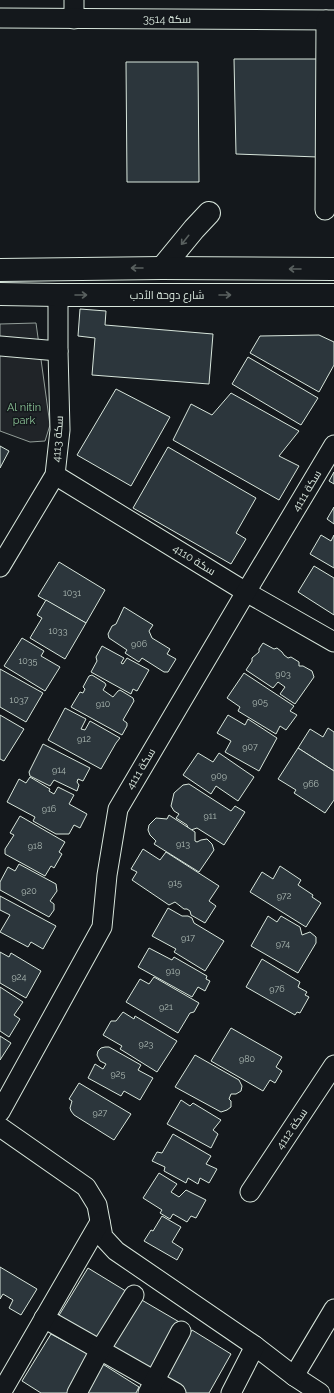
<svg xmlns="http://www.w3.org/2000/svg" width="334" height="1393" font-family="Raleway,Cairo,sans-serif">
  <rect width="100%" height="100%" fill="#14181c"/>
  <!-- green -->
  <path fill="#202428" stroke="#939e99" d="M36,323L50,425L45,441L30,442L0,431V324Z"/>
  <!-- building -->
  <g fill="#2c363c" stroke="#d8e6dc">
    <path d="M234,59H321L318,157L236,154Z"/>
    <path d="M126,62H198L199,182H127Z"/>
    <path d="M80,309L106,311L105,325L213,334L209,384L92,375L95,338L78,336Z"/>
    <path d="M319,335L334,342V365L319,392L250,353L260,336Z"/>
    <path d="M248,357L318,398L301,425L232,384Z"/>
    <path d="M116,389L170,417L131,486L77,455Z"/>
    <path d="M231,393L299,431L279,456L299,466L279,500L173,440L191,404L212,415Z"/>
    <path d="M0,446L9,451L0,468Z"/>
    <path d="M168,447L256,498L236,533L246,539L231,564L133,508Z"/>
    <path d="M334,472V484L329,481Z"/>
    <path d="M334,507V524L327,519Z"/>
    <path d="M321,535L331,541L334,535V568L310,554Z"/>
    <path d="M59,562L105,590L86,623L38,596Z"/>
    <path d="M314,566L334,578V615L298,592Z"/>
    <path d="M46,600L86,623L65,659L30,638L42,618L37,615Z"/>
    <path d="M124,607L153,625L149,631L152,638L170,649L167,654L176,659L168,672H164L142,658L139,662L125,653L127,650L109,638L108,634L112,626L116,624Z"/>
    <path d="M22,638L44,651L41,656L60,667L45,691L4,666Z"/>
    <path d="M263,643L274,649L277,648L282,652L284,655L288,658L291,657L299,662V666H303L312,671L314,677L295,704L280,694L285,687L278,682L273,688L246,670L252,661V658L259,652V649Z"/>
    <path d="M102,646L124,658L121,663L123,664L127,658L149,670L137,691L133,689L131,694L91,672L97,661L96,657Z"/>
    <path d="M0,669L43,693L26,722L0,707Z"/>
    <path d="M244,673L294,706L290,711L297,715L286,730L280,726L276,734L238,711L240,707L227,698Z"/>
    <path d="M92,675L105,683L106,685L103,690L113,697L118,691L120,690L133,698L134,701L123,720L127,723V726L122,735L71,707L80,692L83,693L85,689L83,687L89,676Z"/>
    <path d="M65,708L86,719L81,729L85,730L90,721L120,738L116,743L101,769L48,740Z"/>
    <path d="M0,715L24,729L4,761L0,759Z"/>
    <path d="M228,715L245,725L248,719L277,738L259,771L225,752L231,741L217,733Z"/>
    <path d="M328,728L334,732V771L298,748L310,729L323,737Z"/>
    <path d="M43,744L90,768L83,781L78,779L77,782L79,785L77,791L54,780L50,786L30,776L29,772Z"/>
    <path d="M298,748L334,771V800L325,813L294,793L296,790L278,779Z"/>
    <path d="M198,753L213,762L219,753L254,777L238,801L216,786L211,794L183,775Z"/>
    <path d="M30,777L50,789L49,791L54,794L58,787L74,795L69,804L87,814L80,828L74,825L69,834H56L33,821L35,817L7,802L19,779L26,783Z"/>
    <path d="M189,784L231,811L235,806L245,812L224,845L197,828L191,830L188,828L187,825L176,818L179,814L174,811L171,806L174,793L183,785Z"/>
    <path d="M169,815L195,832V841L197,842L201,840L207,839L212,844L214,850L199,872L154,844L156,841L150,835L148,830L149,825L156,818L167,819Z"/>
    <path d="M20,816L65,842L59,852L62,854L54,868L51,866L45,876L5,854V849L14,835L10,833Z"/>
    <path d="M143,849L160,860L166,852L219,886L209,901L216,906L205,923L191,915L190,911L187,909H184L175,902L169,905L132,880L137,872L131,869Z"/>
    <path d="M19,864L56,884L57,891L50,901L54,904V910L49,917L0,890V882L8,867L15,871Z"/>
    <path d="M280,866L301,880L298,885L313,895L312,897L321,903L306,927L250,892L262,872L273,879Z"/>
    <path d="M0,896L56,926L43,949L31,942L28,947L0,932L10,915L0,910Z"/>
    <path d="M168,908L182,916H188L192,918L194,923L224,941L205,971L174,952L176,949L152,936Z"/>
    <path d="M268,916L277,922L281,916L300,927L302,935L310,932L316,937V943L298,973L251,946Z"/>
    <path d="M149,948L172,960L174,957L207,976L206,979L210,981L205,991L198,987L192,997L138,967Z"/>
    <path d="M0,952L9,957L11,953L41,971L26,998L0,983Z"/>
    <path d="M262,959L300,982L298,987L307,992L305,995L309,997L300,1013L297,1012L295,1015L246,987Z"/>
    <path d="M154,977L199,1003L194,1012L190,1013L178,1033L126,1002L140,979L149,984Z"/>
    <path d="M0,987L23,1002L14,1015L20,1019L9,1037L0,1031Z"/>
    <path d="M123,1012L134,1019L135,1016L177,1041L157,1072L120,1049L122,1046L103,1035L111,1021H116Z"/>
    <path d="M231,1028L282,1057L276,1067L282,1071L275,1083L270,1080L263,1091L211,1061Z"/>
    <path d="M0,1036L11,1043L0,1060Z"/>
    <path d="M105,1047H109L141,1065L138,1070L153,1078L140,1100L124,1091L121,1096L88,1078L95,1064L103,1069L106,1064L100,1061L97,1055L98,1051L101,1048Z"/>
    <path d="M195,1055L239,1080L242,1086L241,1091L236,1094H231L229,1099L231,1101V1107L227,1110L221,1112L175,1087Z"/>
    <path d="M79,1083L131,1114L114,1140L74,1115L71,1111L70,1108L72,1101L69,1099Z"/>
    <path d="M181,1100L190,1106L193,1103L221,1120L213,1130L218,1134L211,1148L167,1124Z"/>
    <path d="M173,1134L211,1156L206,1164L217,1169L209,1183L200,1178L198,1184L188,1178L186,1183L164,1171L165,1167L152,1161L157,1152L162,1153Z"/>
    <path d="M159,1173L177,1184L171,1192L179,1197L186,1190L206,1200L196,1218L191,1216L187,1222L173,1214L170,1219L160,1213L162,1210L143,1198Z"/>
    <path d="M162,1216L181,1227L172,1242L183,1249L177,1260L144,1241L151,1230L153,1231Z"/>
    <path d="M0,1267L37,1289L21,1315L9,1308L13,1300L3,1294L0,1299Z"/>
    <path d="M88,1268L129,1293L99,1342L58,1317Z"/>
    <path d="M140,1299L181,1323L151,1371L110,1348Z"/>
    <path d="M192,1330L231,1354L209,1393H185L162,1379Z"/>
    <path d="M51,1334L92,1356L69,1393H41L22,1381Z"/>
    <path d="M101,1363L139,1387L136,1393H80Z"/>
  </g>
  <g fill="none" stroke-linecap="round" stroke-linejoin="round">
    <defs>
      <g id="minor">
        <path d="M74,0V19"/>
        <path d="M0,18L334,20"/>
        <path d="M325,210L326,20"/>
        <path d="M0,346L58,351"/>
        <path d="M55,475L246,592L334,642"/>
        <path d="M0,567L55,475L60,430L58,351V295"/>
        <path d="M0,1112L102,927L107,875L118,809L246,592L334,445"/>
        <path d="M0,1127L86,1187L97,1205L103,1237L116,1251L255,1346L294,1376L320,1393"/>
        <path d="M250,1192L334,1065"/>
        <path d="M44,1318L176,1393"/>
        <path d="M294,1376L334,1309"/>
        <path d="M1,1393L100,1222"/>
        <path d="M77,1393L100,1350L134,1295"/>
        <path d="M148,1393L181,1331"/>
        <path d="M231,1393L255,1346"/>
      </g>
      <g id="secondary">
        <path d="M162,268L194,229L209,213"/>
        <path d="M0,270L162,268L334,269"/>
        <path d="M0,294L57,295H334"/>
      </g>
    </defs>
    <!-- minor casing -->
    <use href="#minor" stroke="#d8e6dc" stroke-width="21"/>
    <!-- secondary casing -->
    <use href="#secondary" stroke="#d8e6dc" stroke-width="24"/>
    <!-- minor -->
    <use href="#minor" stroke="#14181c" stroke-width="19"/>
    <!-- secondary -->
    <use href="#secondary" stroke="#14181c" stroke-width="22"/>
  </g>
  <!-- one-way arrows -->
  <defs><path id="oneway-shaft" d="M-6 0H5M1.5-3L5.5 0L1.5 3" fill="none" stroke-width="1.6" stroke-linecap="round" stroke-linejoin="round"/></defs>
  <g stroke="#59605f">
    <use href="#oneway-shaft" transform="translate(185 240) rotate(129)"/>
    <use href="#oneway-shaft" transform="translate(137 268) rotate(180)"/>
    <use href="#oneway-shaft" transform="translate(295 269) rotate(-180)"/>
    <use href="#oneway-shaft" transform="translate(81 295)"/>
    <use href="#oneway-shaft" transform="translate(225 295)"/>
  </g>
  <g text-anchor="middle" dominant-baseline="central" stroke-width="3" stroke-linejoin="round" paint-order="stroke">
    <!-- number labels -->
    <g font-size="9" fill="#adbab4">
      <text x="72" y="593">1031</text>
      <text x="58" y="631">1033</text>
      <text x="139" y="644">906</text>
      <text x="28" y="661">1035</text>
      <text x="283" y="674">903</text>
      <text x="19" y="700">1037</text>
      <text x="260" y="702">905</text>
      <text x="103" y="704">910</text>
      <text x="84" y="739">912</text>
      <text x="250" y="747">907</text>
      <text x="59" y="770">914</text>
      <text x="219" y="776">909</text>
      <text x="311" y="784">966</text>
      <text x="49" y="809">916</text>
      <text x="210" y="816">911</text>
      <text x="183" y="844">913</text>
      <text x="35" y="846">918</text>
      <text x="175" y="883">915</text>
      <text x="29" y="891">920</text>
      <text x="284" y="896">972</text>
      <text x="188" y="938">917</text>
      <text x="283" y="944">974</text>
      <text x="173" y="971">919</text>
      <text x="19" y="977">924</text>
      <text x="277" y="989">976</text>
      <text x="166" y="1007">921</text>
      <text x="146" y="1044">923</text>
      <text x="247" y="1059">980</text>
      <text x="118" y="1074">925</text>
      <text x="100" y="1113">927</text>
    </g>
    <!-- street labels -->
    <g font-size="11" fill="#d8e6dc" stroke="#14181c">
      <text x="167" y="19">سكة 3514</text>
      <text x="167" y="295">شارع دوحة الأدب</text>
      <text transform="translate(58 439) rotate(-86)">سكة 4113</text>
      <text transform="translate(307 491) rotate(-59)">سكة 4111</text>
      <text transform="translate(194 560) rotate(32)">سكة 4110</text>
      <text transform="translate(141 769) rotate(-59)">سكة 4111</text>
      <text transform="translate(292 1129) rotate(-56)">سكة 4112</text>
    </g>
    <!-- park labels -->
    <g font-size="11" fill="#8ac095" stroke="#14181c">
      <text x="24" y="407">Al nitin<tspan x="24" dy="13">park</tspan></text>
    </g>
  </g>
</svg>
